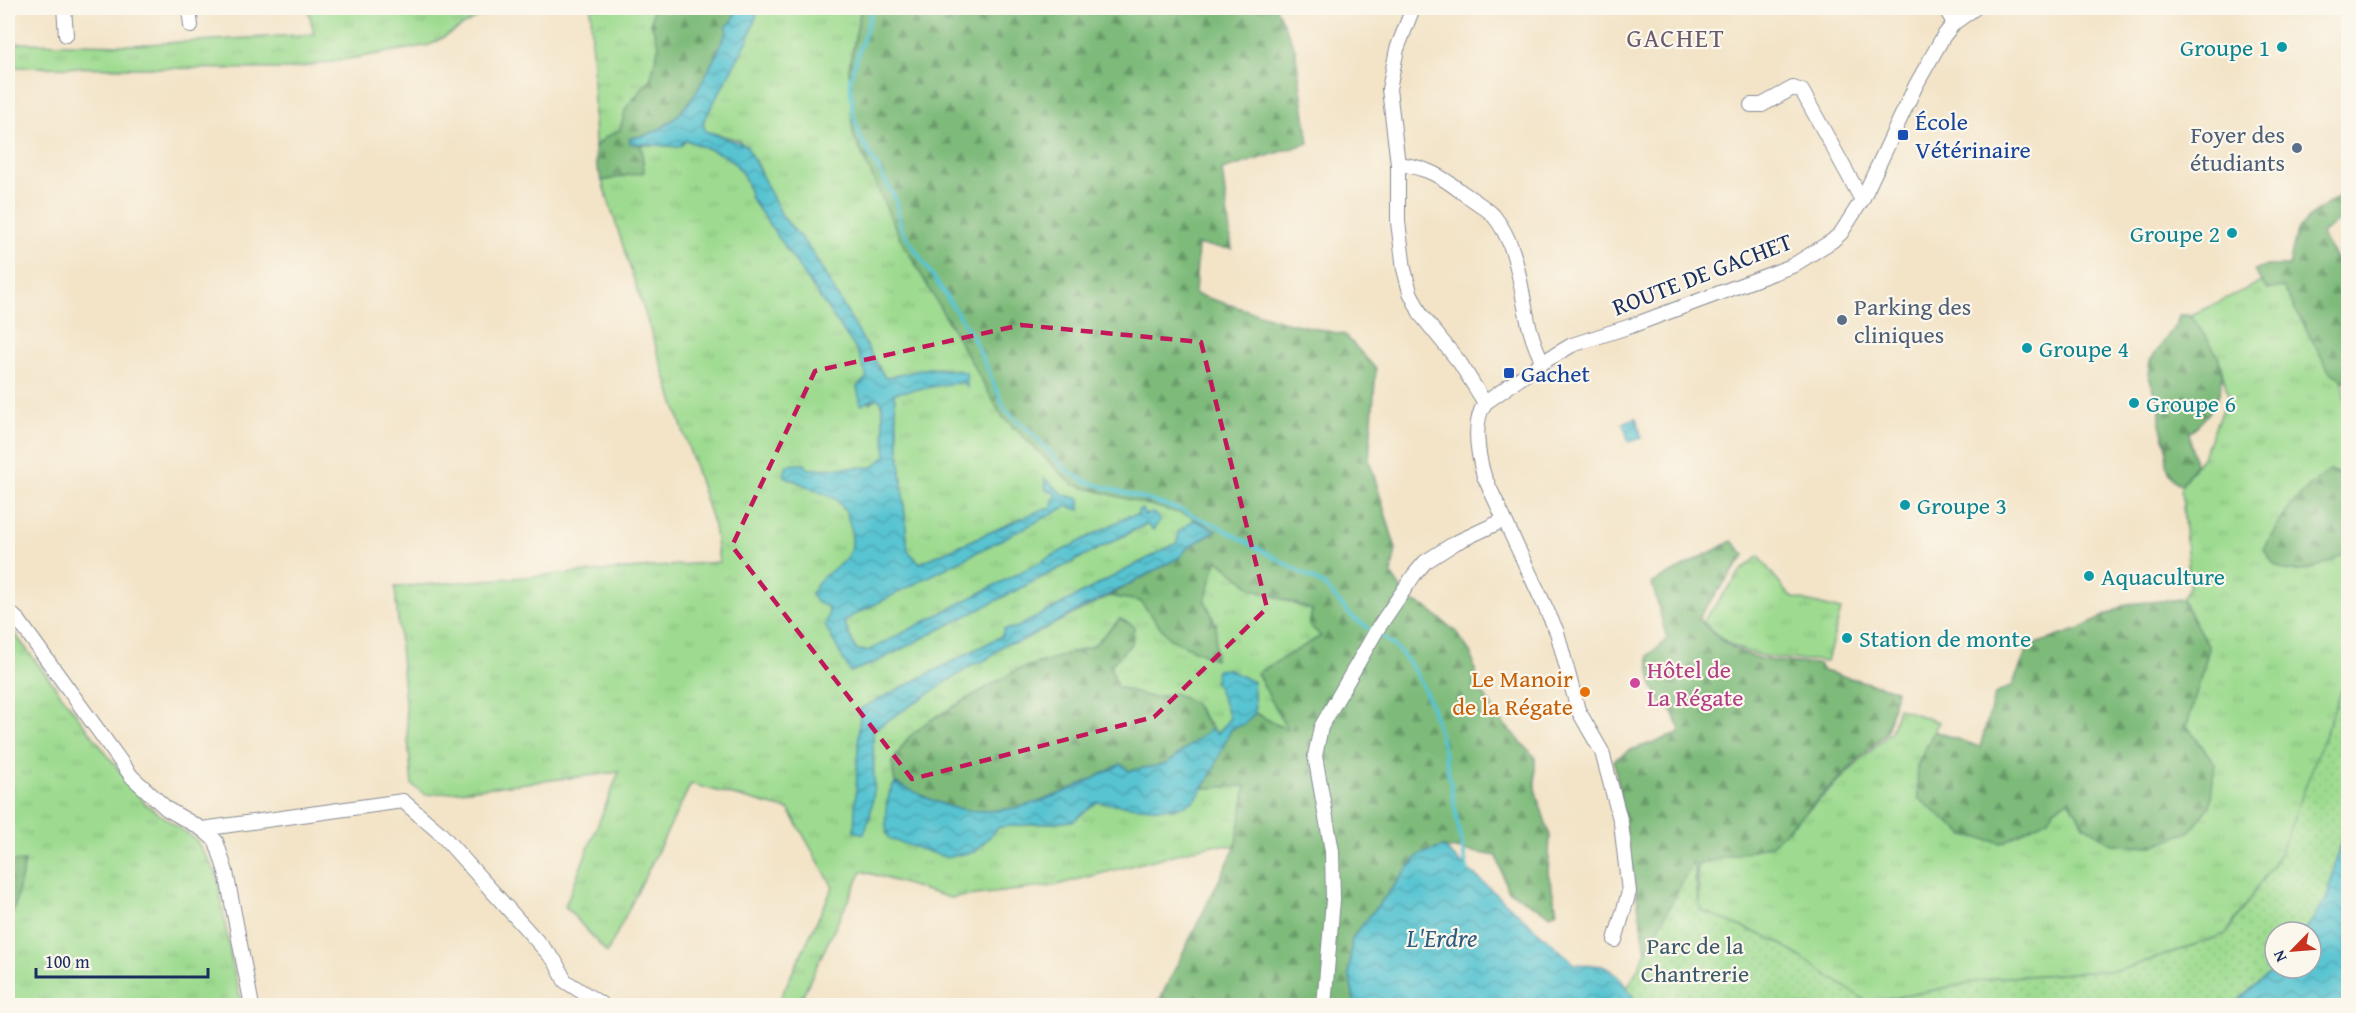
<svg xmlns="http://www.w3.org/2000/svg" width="2356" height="1013" font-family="'Gentium Book Plus',serif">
  <defs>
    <pattern id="grass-tufts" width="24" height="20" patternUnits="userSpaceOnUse" patternTransform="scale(1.5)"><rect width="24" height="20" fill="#9edb90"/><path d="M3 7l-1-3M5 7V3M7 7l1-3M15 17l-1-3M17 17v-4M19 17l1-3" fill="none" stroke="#88bc7f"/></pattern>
    <pattern id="forest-firs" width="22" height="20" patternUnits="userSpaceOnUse" patternTransform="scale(1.5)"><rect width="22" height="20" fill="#7ebb7a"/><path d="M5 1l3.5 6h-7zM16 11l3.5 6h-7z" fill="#669867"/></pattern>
    <pattern id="park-dots" width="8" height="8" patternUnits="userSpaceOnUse" patternTransform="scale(1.5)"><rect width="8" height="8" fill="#9edb90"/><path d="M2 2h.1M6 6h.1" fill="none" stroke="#88bc7f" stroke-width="1.8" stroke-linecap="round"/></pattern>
    <pattern id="water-waves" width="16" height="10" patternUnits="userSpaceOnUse" patternTransform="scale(1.5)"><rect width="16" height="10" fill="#58c4d1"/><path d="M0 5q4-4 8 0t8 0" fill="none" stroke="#48a0ad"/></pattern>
  </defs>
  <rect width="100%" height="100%" fill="#fbf7ec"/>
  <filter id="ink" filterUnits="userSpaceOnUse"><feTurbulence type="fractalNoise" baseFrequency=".0167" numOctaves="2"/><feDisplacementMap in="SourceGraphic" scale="12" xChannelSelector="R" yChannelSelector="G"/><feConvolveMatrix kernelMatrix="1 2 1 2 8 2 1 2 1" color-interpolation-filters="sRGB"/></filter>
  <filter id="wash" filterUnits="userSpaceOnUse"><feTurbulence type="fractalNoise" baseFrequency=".008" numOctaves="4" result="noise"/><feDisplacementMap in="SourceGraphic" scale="24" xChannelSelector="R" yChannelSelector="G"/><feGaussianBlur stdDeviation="1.35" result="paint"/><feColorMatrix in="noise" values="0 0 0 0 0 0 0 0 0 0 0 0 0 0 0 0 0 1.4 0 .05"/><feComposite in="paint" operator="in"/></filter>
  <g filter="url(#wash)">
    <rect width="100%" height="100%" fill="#f3e4c8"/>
    <!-- grass -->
    <g fill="url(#grass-tufts)" stroke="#5c8577" stroke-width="1.5">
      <path d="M308,8H494L430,45L290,69L8,67V43L131,45L314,34Z"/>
      <path d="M591,8H653L651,23L660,45L651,78L626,108L620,130L606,137L595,147Z"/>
      <path d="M759,8H861L849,69L1194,520L1179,531L1177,543L1016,628L1005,629L1002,636L860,709L864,833L870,816L874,791L872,730L974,664C997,660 996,640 1017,643L1109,596L1140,601L1170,639L1216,624L1205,601L1217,559L1252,588L1312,610L1321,637L1288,731L1255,713L1253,682L1215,681L1230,718L1216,734L1194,703L1174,694L1153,698L1117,687L1110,666L1132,643L1134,626L1120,619L1093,646L1017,670L927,722L892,762L895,783L889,792L974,852L999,827L1073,821L1097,802L1173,809L1192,802L1202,788L1247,785L1236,846L1211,845L1053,886L950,898L862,871L798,1005H777L833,887L789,810L691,784L607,953L565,906L619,772L426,795L412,785L395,587L719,562L714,526L602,181L644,172L641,145H682L686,140C723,156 741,154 751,198L858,352L867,377L870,403L877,397L882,403L886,456L873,468L808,469L804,464L787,465C800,474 812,485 825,493C829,495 833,497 837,500C851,513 859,543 845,559C831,577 814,574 816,602L828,606L850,672L876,662L1147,524L1149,525L1155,517L1153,513L1144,516L1142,510L1138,515L1129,516L868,651L856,650L844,623L850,617L1067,506L1080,509V499L1064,495L1046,480V490L1055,493L1057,498L1052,509L1041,510L920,563L908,551L894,392L962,382L958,370L929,368L885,378L810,249L783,217L764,184L759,166L739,140L705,131L703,122L748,40Z"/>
      <path d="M2282,272L2343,382L2348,409V673L2290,835L2281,852L2226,934L2121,970L1996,978L1868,1003L1778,942L1700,910L1697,864L1771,845L1891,732L1898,708L1939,722L1934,731L2048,819L2055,808L2070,800L2083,824L2215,764L2187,726L2209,648L2182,599L2190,585L2181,485L2203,456L2228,395L2219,359L2191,315Z"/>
      <path d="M1759,556L1785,591L1794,598L1841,610L1827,661C1778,658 1738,662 1703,621L1743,569Z"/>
      <path d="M8,625L144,803L196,840L217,874L232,964L242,1005H8V917L14,910L25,862H8Z"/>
    </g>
    <!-- forest -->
    <g fill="url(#forest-firs)" stroke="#4c756c" stroke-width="1.5">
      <path d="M653,8H737L732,22L726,26L727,32C705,76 686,132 630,138V143L641,145L644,172L602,181L596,164L595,147L606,137L620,130L626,108L651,78L659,45L651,23Z"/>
      <path d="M861,8H1276L1295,49L1309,143L1222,170L1232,249L1198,245L1195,294L1282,321L1345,335L1376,369L1369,459L1396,549L1391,574L1408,599L1427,608L1456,632L1472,655L1478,685L1500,720L1535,757V789L1550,836L1548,873L1557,911L1550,915L1507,890L1497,856L1443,847L1419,855L1352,938L1349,973L1355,1005H1157L1236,846L1246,786L1202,788L1231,729L1244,724L1255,713L1287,730L1257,673L1321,636L1309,625L1312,610L1252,588L1217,559L1205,601L1216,624L1215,659L1170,639L1140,601L1109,596L1180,557L1187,548L1216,530L1190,516L1072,484L1002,416L898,234L853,134L849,69Z"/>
      <path d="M2345,192H2348V212L2321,235L2348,276V383L2329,371L2283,287L2267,290L2254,271L2267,266H2289L2297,230L2317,211Z"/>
      <path d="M2179,315H2191C2199,329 2213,344 2219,359C2229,386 2212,417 2189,432L2195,465L2181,485L2174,480L2166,465L2167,447L2160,425V406L2148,374L2150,361L2177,323Z"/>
      <path d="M2329,471L2348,474V550C2333,562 2294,581 2275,565C2271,561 2267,554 2264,549C2283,515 2296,494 2329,471Z"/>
      <path d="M1732,541L1745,555L1698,618C1738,662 1763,661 1819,664L1823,671L1896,690L1887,732L1771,845L1697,865L1694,931L1655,1005L1614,760L1628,751L1678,734L1680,731L1675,716L1669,708L1662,705L1652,685L1648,656L1667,639L1652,583Z"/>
      <path d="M2182,599L2209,648L2187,726L2215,764L2210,806L2191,831L2153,846L2112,844L2083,824L2069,800L2055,808L2048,819L2002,843L1965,835L1918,798L1917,766L1934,731L1980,747L1995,694L2012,686L2029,646L2080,629L2127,604Z"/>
      <path d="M1120,619L1134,626L1132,643L1110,666L1117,687L1153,698L1174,693L1194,703L1211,729L1166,764L1129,771L1121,764C1071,791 1013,821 955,808C935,804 914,791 895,783L892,762L909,737L927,722L1017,670L1093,646Z"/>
      <path d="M25,861L14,910L8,917V862Z"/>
    </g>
    <!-- park -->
    <path fill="url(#park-dots)" stroke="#5c8577" stroke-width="1.5" d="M2348,673V811L2327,899L2304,932H2275V968L2233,1005L1639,1006L1627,989L1693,862L1700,910L1778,942L1869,1003L1996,978L2121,970L2226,934L2281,852Z"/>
    <!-- water -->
    <g fill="url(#water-waves)" stroke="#3a7a98" stroke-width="1.5">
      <path d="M737,8H759L748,40L703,122L705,131L746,145L783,217L810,249L885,378L929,368L966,372L967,387L962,382L894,393L908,551L920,563L1041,510L1052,509L1053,499L1057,498L1055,493L1046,490L1045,479L1064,495L1080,499V510L1067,506L850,617L844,623L856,650L868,651L1129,516L1138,515V511L1142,509L1144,515L1153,513L1160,520L1153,530L1146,524L876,662L850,672L825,625L829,613L828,607L816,602L811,594L821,579L845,560L852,547V531L846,512L836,499L784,476L787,465L805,464L808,469L873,467L886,456L882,403L877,398L861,405L857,387L867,377L858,352L751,198C741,154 723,156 686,140L679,147L630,143V138C685,134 706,74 727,32V25L732,22Z"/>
      <path d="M1636,418L1642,438L1629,442L1623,423Z"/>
      <path d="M1194,520L1216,530L1187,548L1180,557L1017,643C996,640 997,660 974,664L873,730L874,791L870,816L864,834L854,831L860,709L1002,636L1004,629L1016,628L1177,543L1179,531Z"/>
      <path d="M1227,669L1253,682L1255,713L1244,724L1231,729C1220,751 1211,782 1194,800C1178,816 1120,804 1097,802L1073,821L999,827L974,852L945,857L889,839C883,823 885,797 895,783C914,791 935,804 955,808C1013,821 1071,791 1121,764L1129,771L1166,764L1211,729L1217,734L1230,718L1215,681L1217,670Z"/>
      <path d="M2348,811V1005H2233L2275,968H2311V932H2304L2327,899Z"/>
      <path d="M1443,847L1575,964L1605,966L1619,977L1639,1005H1355L1349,973L1352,938L1419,855Z"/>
    </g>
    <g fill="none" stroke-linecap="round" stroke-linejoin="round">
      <!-- stream -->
      <g stroke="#58c4d1" stroke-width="4">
        <path d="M873,8L850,79L853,113L860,137L896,200L901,228L973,337L1006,411L1032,433L1064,468L1084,481L1175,508L1214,524L1324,585L1351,616L1368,628"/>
        <path d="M1379,635C1448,675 1448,802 1468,872"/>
      </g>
    </g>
  </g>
  <g filter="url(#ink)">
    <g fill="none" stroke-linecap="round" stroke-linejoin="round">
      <defs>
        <g id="minor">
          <path d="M64,8L66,35"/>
          <path d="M189,8L191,26"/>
          <path d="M1413,8L1397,49L1389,89L1398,164V222L1404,269L1410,292L1421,315L1460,363L1485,403"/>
          <path d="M1945,8L1954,23"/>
          <path d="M1751,105H1762L1793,88L1802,91L1862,200"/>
          <path d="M1398,164C1426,167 1441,176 1463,193C1473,200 1485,207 1493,215C1528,257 1517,317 1543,362"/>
          <path d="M8,611L19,621L132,777L167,809L202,829L216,841L226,872L252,1006"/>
          <path d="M202,829L403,801L440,833L555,961L565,981L604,1006"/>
          <path d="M1615,940L1629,892L1621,823L1602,752L1578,710L1557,632L1484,476C1478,455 1472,422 1485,403L1543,362L1572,345L1631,326L1792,266L1832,241L1841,233L1862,200L1916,85L1943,37L1954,23L1975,8"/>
          <path d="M1324,1006L1333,900L1332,851L1315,756L1321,727L1378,628L1414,575L1425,562L1455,543L1504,520"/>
        </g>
      </defs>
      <!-- minor casing -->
      <use href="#minor" stroke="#878a93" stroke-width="16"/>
      <!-- minor -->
      <use href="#minor" stroke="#fff" stroke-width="14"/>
    </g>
  </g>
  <!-- marked area -->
  <path fill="none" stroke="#c2185b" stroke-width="4.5" stroke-dasharray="12 8" stroke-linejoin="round" d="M1021,325L1201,342L1267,608L1154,717L912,779L732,546L815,371Z"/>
  <!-- markers -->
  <g fill="#0f9aa8" stroke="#fbf7ec" stroke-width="2">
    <circle cx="2282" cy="47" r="6"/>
    <circle cx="2232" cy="233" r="6"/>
    <circle cx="2027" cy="348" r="6"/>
    <circle cx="2134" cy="403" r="6"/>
    <circle cx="1905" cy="505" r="6"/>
    <circle cx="2089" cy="576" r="6"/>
    <circle cx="1847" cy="638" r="6"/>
  </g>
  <g fill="#1a4fb4" stroke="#fbf7ec" stroke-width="2">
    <rect x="1897" y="129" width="12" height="12" rx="3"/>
    <rect x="1503" y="367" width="12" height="12" rx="3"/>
  </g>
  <g fill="#5c6f8a" stroke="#fbf7ec" stroke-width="2">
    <circle cx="2297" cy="148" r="6"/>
    <circle cx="1842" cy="320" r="6"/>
  </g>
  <circle fill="#d1479c" stroke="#fbf7ec" stroke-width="2" cx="1635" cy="683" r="6"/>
  <circle fill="#e8710a" stroke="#fbf7ec" stroke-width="2" cx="1585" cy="692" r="6"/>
  <g text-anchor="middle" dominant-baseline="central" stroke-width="4.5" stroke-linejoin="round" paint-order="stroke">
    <!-- culture labels -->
    <g font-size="24" fill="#0d838f" stroke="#fbf7ec" text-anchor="start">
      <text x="2270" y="47" text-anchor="end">Groupe 1</text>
      <text x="2220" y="233" text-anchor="end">Groupe 2</text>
      <text x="2039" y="348">Groupe 4</text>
      <text x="2146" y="403">Groupe 6</text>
      <text x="1917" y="505">Groupe 3</text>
      <text x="2101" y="576">Aquaculture</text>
      <text x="1859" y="638">Station de monte</text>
    </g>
    <!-- transit labels -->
    <g font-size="24" fill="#164399" stroke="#fbf7ec" text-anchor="start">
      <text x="1915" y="121">École<tspan x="1915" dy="28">Vétérinaire</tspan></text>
      <text x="1521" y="373">Gachet</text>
    </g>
    <!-- service labels -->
    <g font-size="24" fill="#4e5e75" stroke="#fbf7ec" text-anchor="end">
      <text x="2285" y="134">Foyer des<tspan x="2285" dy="28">étudiants</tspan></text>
      <text x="1854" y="306" text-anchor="start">Parking des<tspan x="1854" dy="28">cliniques</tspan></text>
    </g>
    <!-- street labels -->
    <g font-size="24" fill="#1b2f5e" stroke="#fbf7ec">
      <text transform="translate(1702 274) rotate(-21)">ROUTE DE GACHET</text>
    </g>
    <!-- hotel labels -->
    <g font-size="24" fill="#b23c85" stroke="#fbf7ec" text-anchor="start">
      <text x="1647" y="669">Hôtel de<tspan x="1647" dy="28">La Régate</tspan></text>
    </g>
    <!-- food labels -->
    <g font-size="24" fill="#c56008" stroke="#fbf7ec" text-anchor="end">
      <text x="1573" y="678">Le Manoir<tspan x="1573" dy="28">de la Régate</tspan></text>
    </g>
    <!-- park labels -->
    <g font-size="24" fill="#3c5a6a" stroke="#fbf7ec">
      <text x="1695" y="945">Parc de la<tspan x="1695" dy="28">Chantrerie</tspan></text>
    </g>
    <!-- neighbourhood labels -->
    <g font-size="26" letter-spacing="1.5" fill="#6a5a6e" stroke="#fbf7ec">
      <text x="1676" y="37">GACHET</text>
    </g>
    <!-- water labels -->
    <g font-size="26" font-style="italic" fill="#2d5c80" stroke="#fbf7ec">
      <text x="1442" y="937">L'Erdre</text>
    </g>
  </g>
  <!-- margin -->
  <rect width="2356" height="1013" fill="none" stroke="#fbf7ec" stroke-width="30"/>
  <!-- north arrow -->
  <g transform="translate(2293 950) rotate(245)"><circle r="28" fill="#fbf7ec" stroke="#a1a7b3" stroke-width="1.5"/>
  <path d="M0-4.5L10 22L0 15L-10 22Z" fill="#c8321e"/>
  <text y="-9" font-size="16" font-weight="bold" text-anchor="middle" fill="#1b2f5e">N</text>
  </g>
  <!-- scale -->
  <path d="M36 968v9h172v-9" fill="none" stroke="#1b2f5e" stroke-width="3"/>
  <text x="45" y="968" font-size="18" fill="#1b2f5e" stroke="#fbf7ec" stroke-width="4.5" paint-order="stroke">100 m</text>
</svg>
